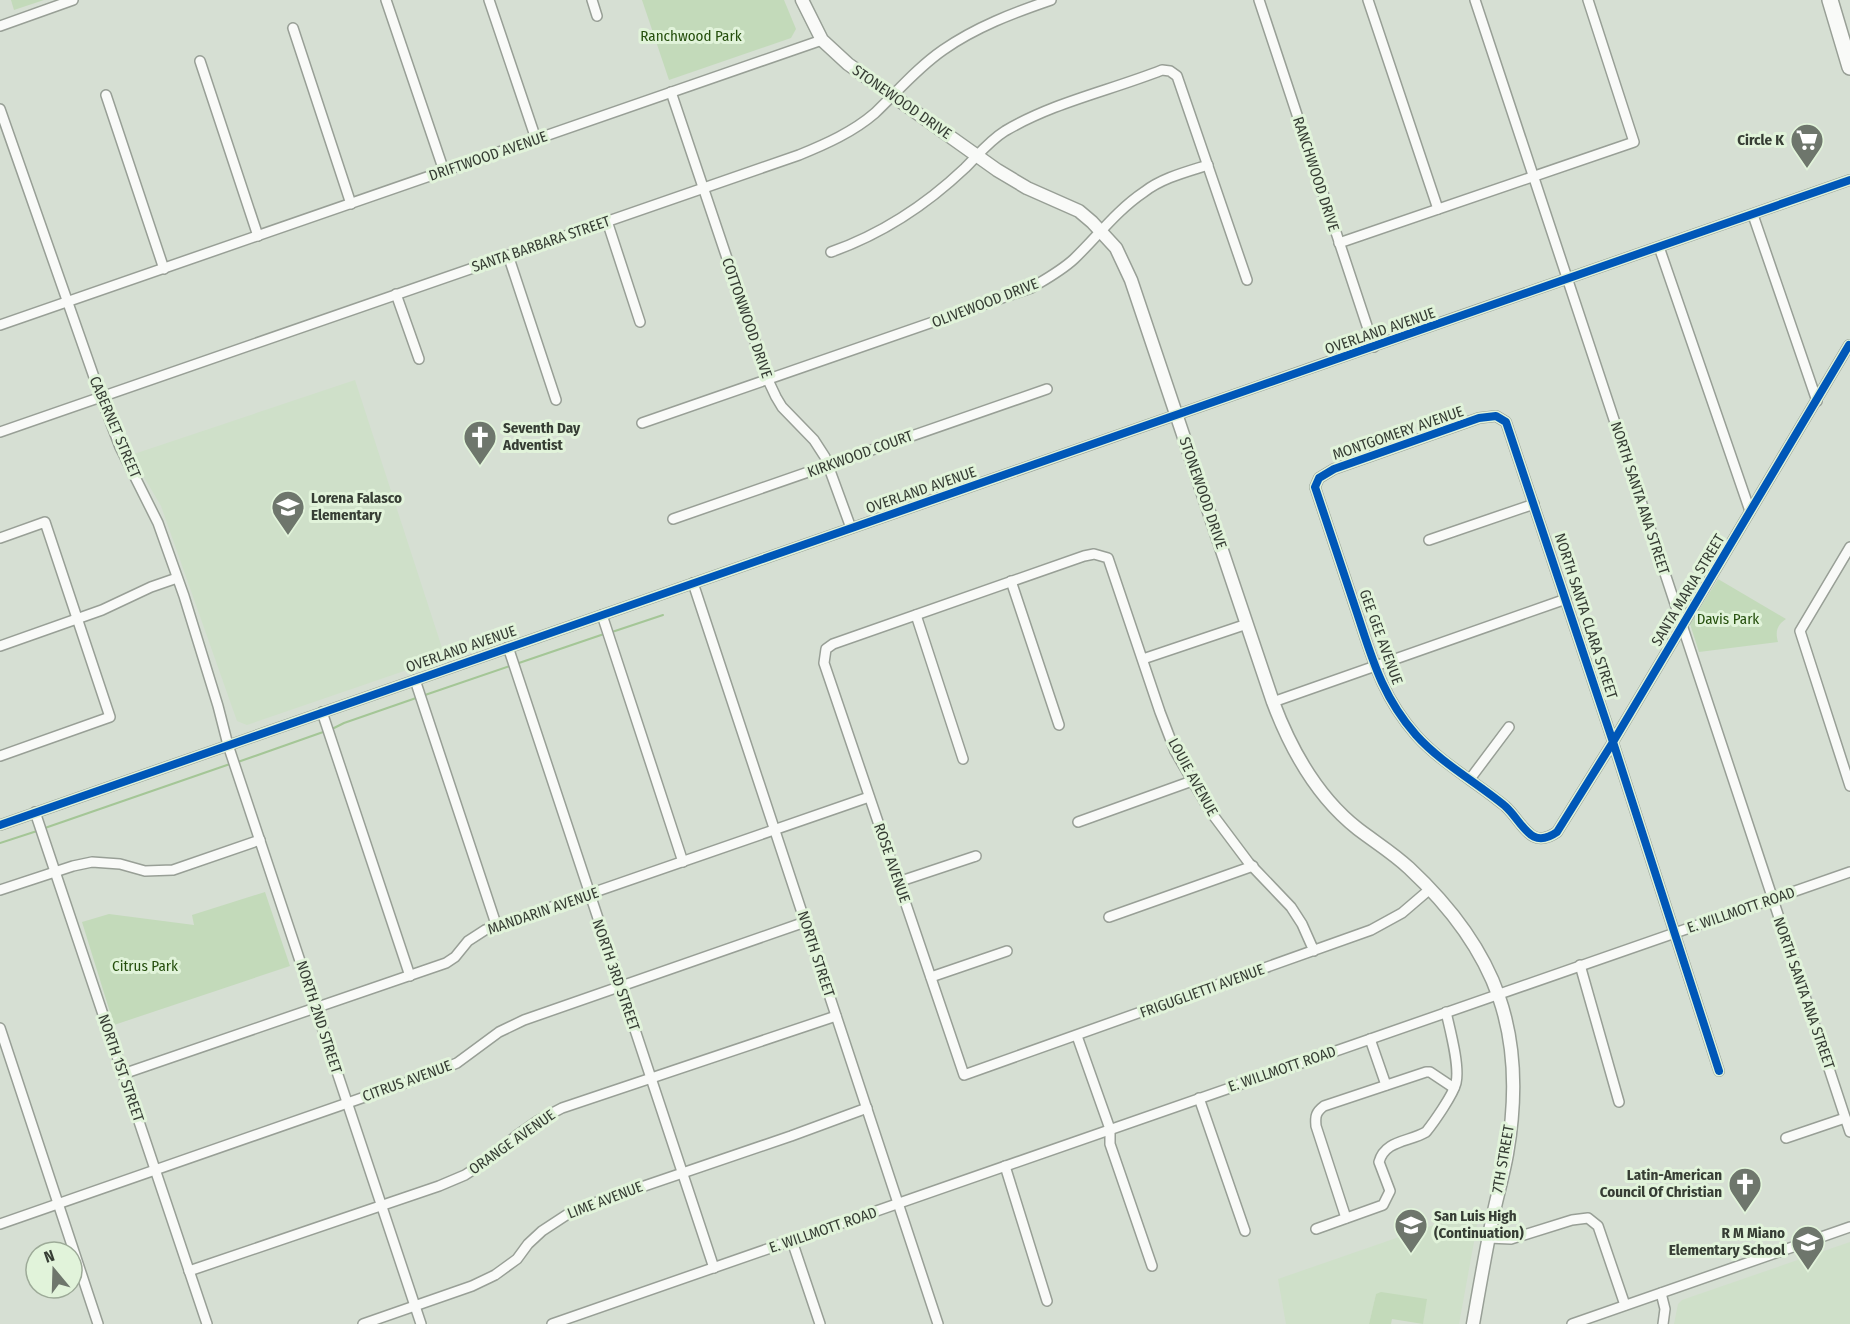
<svg xmlns="http://www.w3.org/2000/svg" width="1850" height="1324" font-family="'Fira Sans Condensed',sans-serif">
  <rect width="100%" height="100%" fill="#d6dfd3"/>
  <!-- built -->
  <g fill="#cfe0c9">
    <path d="M355,380L445,657L247,725L237,721L161,506L131,455Z"/>
    <path d="M1480,1209L1459,1324H1423L1426,1299L1376,1294L1369,1324H1286L1278,1279Z"/>
    <path d="M1850,1242V1324H1674L1678,1304L1682,1300Z"/>
  </g>
  <!-- green -->
  <g fill="#c3daba">
    <path d="M11,0H44L14,10Z"/>
    <path d="M642,0H784L796,29L791,38L669,80Z"/>
    <path d="M1718,579L1786,619C1777,625 1775,631 1778,642L1699,652L1690,624Z"/>
    <path d="M265,892L290,966L114,1025L82,922L109,914L194,925L192,915Z"/>
    <path d="M1381,1292L1427,1299L1423,1324L1392,1319L1391,1324H1369L1376,1294Z"/>
  </g>
  <g fill="none" stroke-linecap="round" stroke-linejoin="round">
    <!-- stream -->
    <g stroke="#a4c696" stroke-width="2">
      <path d="M609,633L663,615"/>
      <path d="M516,664L604,634"/>
      <path d="M425,695L510,666"/>
      <path d="M332,729L344,723L419,697"/>
      <path d="M235,763L326,731"/>
      <path d="M42,829L230,764"/>
      <path d="M0,843L37,831"/>
    </g>
    <defs>
      <g id="minor">
        <path d="M386,0L444,171"/>
        <path d="M489,0L536,139"/>
        <path d="M592,0L597,16"/>
        <path d="M1259,0L1374,347"/>
        <path d="M1368,0L1438,209"/>
        <path d="M1475,0L1850,1132"/>
        <path d="M0,26L73,0"/>
        <path d="M293,28L351,204"/>
        <path d="M200,61L258,236"/>
        <path d="M671,92L768,380L776,397L782,407L814,440L825,457L851,528"/>
        <path d="M106,95L164,269"/>
        <path d="M0,109L101,397L120,447L158,523L184,596L218,706L228,745L421,1324"/>
        <path d="M1753,215L1817,401"/>
        <path d="M607,221L640,322"/>
        <path d="M1339,243L1634,142L1588,0"/>
        <path d="M1659,247L1750,511"/>
        <path d="M831,252C882,234 926,205 965,168C978,155 989,141 1005,131C1054,102 1109,91 1162,70L1170,71L1177,76L1247,280"/>
        <path d="M508,255L556,400"/>
        <path d="M396,294L419,359"/>
        <path d="M0,325L822,40"/>
        <path d="M642,423L1031,288C1046,279 1061,271 1074,259C1097,237 1117,210 1144,192C1162,178 1186,172 1208,165"/>
        <path d="M0,432L799,155C826,144 853,132 875,113C897,92 917,68 943,50C976,27 1013,13 1051,0"/>
        <path d="M673,519L1047,389"/>
        <path d="M0,538L45,522L110,717L0,756"/>
        <path d="M1429,540L1534,504"/>
        <path d="M1850,547L1800,631L1850,786"/>
        <path d="M1011,581L1059,725"/>
        <path d="M693,583L938,1324"/>
        <path d="M602,615L683,862"/>
        <path d="M916,615L963,759"/>
        <path d="M0,646L102,610L151,587L177,578"/>
        <path d="M508,647L714,1268"/>
        <path d="M1143,659L1247,624"/>
        <path d="M415,680L497,927"/>
        <path d="M1273,702L1566,599"/>
        <path d="M322,712L410,976"/>
        <path d="M1470,779L1509,727"/>
        <path d="M35,812L207,1324"/>
        <path d="M1078,822L1192,781"/>
        <path d="M0,825L1850,180"/>
        <path d="M898,882L976,856"/>
        <path d="M0,890L73,866L92,862L120,864L145,871L173,870L260,840"/>
        <path d="M1109,917L1253,866"/>
        <path d="M1314,951L1302,924L1291,907L1249,863L1210,811L1175,751L1160,712L1108,558L1094,554L1084,556L833,644L826,649L824,663L964,1075L1371,930L1402,913L1430,889"/>
        <path d="M1580,965L1619,1102"/>
        <path d="M931,977L1007,951"/>
        <path d="M0,1028L98,1324"/>
        <path d="M1077,1036L1110,1129V1144L1152,1266"/>
        <path d="M1370,1039L1386,1085"/>
        <path d="M1719,1071L1613,742L1506,422L1496,416L1479,418L1334,469L1319,478L1315,487C1328,526 1341,565 1354,604C1371,654 1380,694 1416,735C1441,763 1476,782 1505,806C1523,822 1530,851 1557,832L1613,742L1849,345"/>
        <path d="M123,1074L446,963L455,957L468,941L485,930L869,797"/>
        <path d="M1199,1098L1245,1231"/>
        <path d="M1786,1138L1845,1118"/>
        <path d="M1005,1166L1047,1301"/>
        <path d="M1346,1218L1316,1126C1315,1116 1316,1112 1324,1106L1426,1072H1430L1454,1088"/>
        <path d="M0,1224L425,1076L457,1063L499,1032L524,1020L805,922"/>
        <path d="M1316,1229L1383,1205L1390,1191L1379,1162C1385,1140 1409,1142 1426,1132C1434,1122 1453,1095 1456,1083C1460,1066 1450,1030 1446,1012"/>
        <path d="M1488,1238L1511,1239L1572,1220L1588,1218L1598,1226L1625,1305"/>
        <path d="M792,1241L820,1324"/>
        <path d="M189,1271L439,1186L465,1175L488,1160L516,1136L539,1120L562,1108L836,1016"/>
        <path d="M1661,1293L1665,1309L1663,1324"/>
        <path d="M363,1324L472,1286L495,1275L517,1259L528,1244L542,1231L574,1210L791,1136L867,1108"/>
        <path d="M552,1324L1850,872"/>
        <path d="M1572,1324L1850,1227"/>
      </g>
      <path id="tertiary" d="M802,0L822,40L848,64L997,170L1027,188L1079,211L1092,222L1116,248L1131,280L1273,702C1291,750 1317,797 1358,829C1375,842 1393,853 1409,868C1497,950 1528,1034 1507,1154C1503,1177 1496,1199 1492,1221C1485,1255 1479,1290 1473,1324"/>
      <path id="primary" d="M1830,0L1850,67"/>
    </defs>
    <!-- minor casing -->
    <use href="#minor" stroke="#989f96" stroke-width="12"/>
    <!-- tertiary casing -->
    <use href="#tertiary" stroke="#989f96" stroke-width="15"/>
    <!-- primary casing -->
    <use href="#primary" stroke="#989f96" stroke-width="18"/>
    <!-- minor -->
    <use href="#minor" stroke="#f9faf8" stroke-width="9"/>
    <!-- tertiary -->
    <use href="#tertiary" stroke="#f9faf8" stroke-width="12"/>
    <!-- primary -->
    <use href="#primary" stroke="#f9faf8" stroke-width="15"/>
    <defs>
      <g id="cycleway">
        <path d="M0,825L1850,180"/>
        <path d="M1719,1071L1613,742L1506,422L1496,416L1479,418L1334,469L1319,478L1315,487C1328,526 1341,565 1354,604C1371,654 1380,694 1416,735C1441,763 1476,782 1505,806C1523,822 1530,851 1557,832L1613,742L1849,345"/>
      </g>
    </defs>
    <!-- cycleway casing -->
    <use href="#cycleway" stroke="#e1f3da" stroke-width="11"/>
    <!-- cycleway -->
    <use href="#cycleway" stroke="#0057b8" stroke-width="8"/>
  </g>
  <!-- icons -->
  <defs>
    <symbol id="supermarket-pin" viewBox="-11 -11 22 30"><path d="M0 17L-7.5 6A9.5 9.5 0 1 1 7.5 6Z" fill="#6e766c" stroke="#e1f3da"/><path d="M-6-5.5h2.5l.6 2H6L4.5 2H-2.5L-4.4-4H-6ZM-1.5 3.2a1.3 1.3 0 1 0 .1 0ZM3 3.2a1.3 1.3 0 1 0 .1 0Z" fill="#fff"/></symbol>
    <symbol id="church-pin" viewBox="-11 -11 22 30"><path d="M0 17L-7.5 6A9.5 9.5 0 1 1 7.5 6Z" fill="#6e766c" stroke="#e1f3da"/><path d="M-1.2-6h2.4v3.5h3.3v2.4h-3.3V6h-2.4V-.1h-3.3v-2.4h3.3Z" fill="#fff"/></symbol>
    <symbol id="school-pin" viewBox="-11 -11 22 30"><path d="M0 17L-7.5 6A9.5 9.5 0 1 1 7.5 6Z" fill="#6e766c" stroke="#e1f3da"/><path d="M0-5L7-2L0 1L-7-2ZM-4 1L0 2.5L4 1V4Q0 6-4 4Z" fill="#fff"/></symbol>
  </defs>
  <g fill-rule="evenodd">
    <use href="#supermarket-pin" x="1788" y="121" width="38" height="52"/>
    <use href="#church-pin" x="461" y="418" width="38" height="52"/>
    <use href="#school-pin" x="269" y="488" width="38" height="52"/>
    <use href="#church-pin" x="1726" y="1165" width="38" height="52"/>
    <use href="#school-pin" x="1392" y="1206" width="38" height="52"/>
    <use href="#school-pin" x="1789" y="1223" width="38" height="52"/>
  </g>
  <g text-anchor="middle" dominant-baseline="central" stroke-width="6" stroke-linejoin="round" paint-order="stroke">
    <!-- park labels -->
    <g font-size="15" fill="#254f0d" stroke="#e1f3da">
      <text x="691" y="36">Ranchwood Park</text>
      <text x="1728" y="619">Davis Park</text>
      <text x="145" y="966">Citrus Park</text>
    </g>
    <!-- street labels -->
    <g font-size="15" fill="#363d34" stroke="#e1f3da">
      <text transform="translate(902 102) rotate(35)">STONEWOOD DRIVE</text>
      <text transform="translate(488 156) rotate(-19)">DRIFTWOOD AVENUE</text>
      <text transform="translate(1316 174) rotate(72)">RANCHWOOD DRIVE</text>
      <text transform="translate(541 244) rotate(-19)">SANTA BARBARA STREET</text>
      <text transform="translate(985 303) rotate(-21)">OLIVEWOOD DRIVE</text>
      <text transform="translate(747 318) rotate(71)">COTTONWOOD DRIVE</text>
      <text transform="translate(1380 331) rotate(-19)">OVERLAND AVENUE</text>
      <text transform="translate(115 427) rotate(67)">CABERNET STREET</text>
      <text transform="translate(1398 433) rotate(-19)">MONTGOMERY AVENUE</text>
      <text transform="translate(860 454) rotate(-20)">KIRKWOOD COURT</text>
      <text transform="translate(921 490) rotate(-19)">OVERLAND AVENUE</text>
      <text transform="translate(1203 493) rotate(71)">STONEWOOD DRIVE</text>
      <text transform="translate(1640 498) rotate(72)">NORTH SANTA ANA STREET</text>
      <text transform="translate(1688 590) rotate(-59)">SANTA MARIA STREET</text>
      <text transform="translate(1586 616) rotate(72)">NORTH SANTA CLARA STREET</text>
      <text transform="translate(1381 637) rotate(70)">GEE GEE AVENUE</text>
      <text transform="translate(461 649) rotate(-19)">OVERLAND AVENUE</text>
      <text transform="translate(1193 777) rotate(61)">LOUIE AVENUE</text>
      <text transform="translate(892 863) rotate(71)">ROSE AVENUE</text>
      <text transform="translate(1741 910) rotate(-19)">E. WILLMOTT ROAD</text>
      <text transform="translate(543 911) rotate(-19)">MANDARIN AVENUE</text>
      <text transform="translate(816 954) rotate(72)">NORTH STREET</text>
      <text transform="translate(616 975) rotate(71)">NORTH 3RD STREET</text>
      <text transform="translate(1202 991) rotate(-20)">FRIGUGLIETTI AVENUE</text>
      <text transform="translate(1804 993) rotate(71)">NORTH SANTA ANA STREET</text>
      <text transform="translate(319 1017) rotate(72)">NORTH 2ND STREET</text>
      <text transform="translate(121 1068) rotate(71)">NORTH 1ST STREET</text>
      <text transform="translate(1282 1069) rotate(-19)">E. WILLMOTT ROAD</text>
      <text transform="translate(407 1081) rotate(-20)">CITRUS AVENUE</text>
      <text transform="translate(512 1142) rotate(-35)">ORANGE AVENUE</text>
      <text transform="translate(1503 1159) rotate(-80)">7TH STREET</text>
      <text transform="translate(605 1200) rotate(-21)">LIME AVENUE</text>
      <text transform="translate(823 1230) rotate(-19)">E. WILLMOTT ROAD</text>
    </g>
    <!-- poi labels -->
    <g font-size="15" font-weight="bold" fill="#363d34" stroke="#e1f3da" text-anchor="end">
      <text x="1784" y="140">Circle K</text>
      <text x="503" y="428" text-anchor="start">Seventh Day<tspan x="503" dy="17">Adventist</tspan></text>
      <text x="311" y="498" text-anchor="start">Lorena Falasco<tspan x="311" dy="17">Elementary</tspan></text>
      <text x="1722" y="1175">Latin-American<tspan x="1722" dy="17">Council Of Christian</tspan></text>
      <text x="1434" y="1216" text-anchor="start">San Luis High<tspan x="1434" dy="17">(Continuation)</tspan></text>
      <text x="1785" y="1233">R M Miano<tspan x="1785" dy="17">Elementary School</tspan></text>
    </g>
  </g>
  <!-- north arrow -->
  <g transform="translate(54 1270) rotate(341)"><circle r="28" fill="#e1f3da" stroke="#9daa98" stroke-width="1.5"/>
  <path d="M0-4.5L10 22L0 15L-10 22Z" fill="#6e766c"/>
  <text y="-9" font-size="16" font-weight="bold" text-anchor="middle" fill="#363d34">N</text>
  </g>
</svg>
